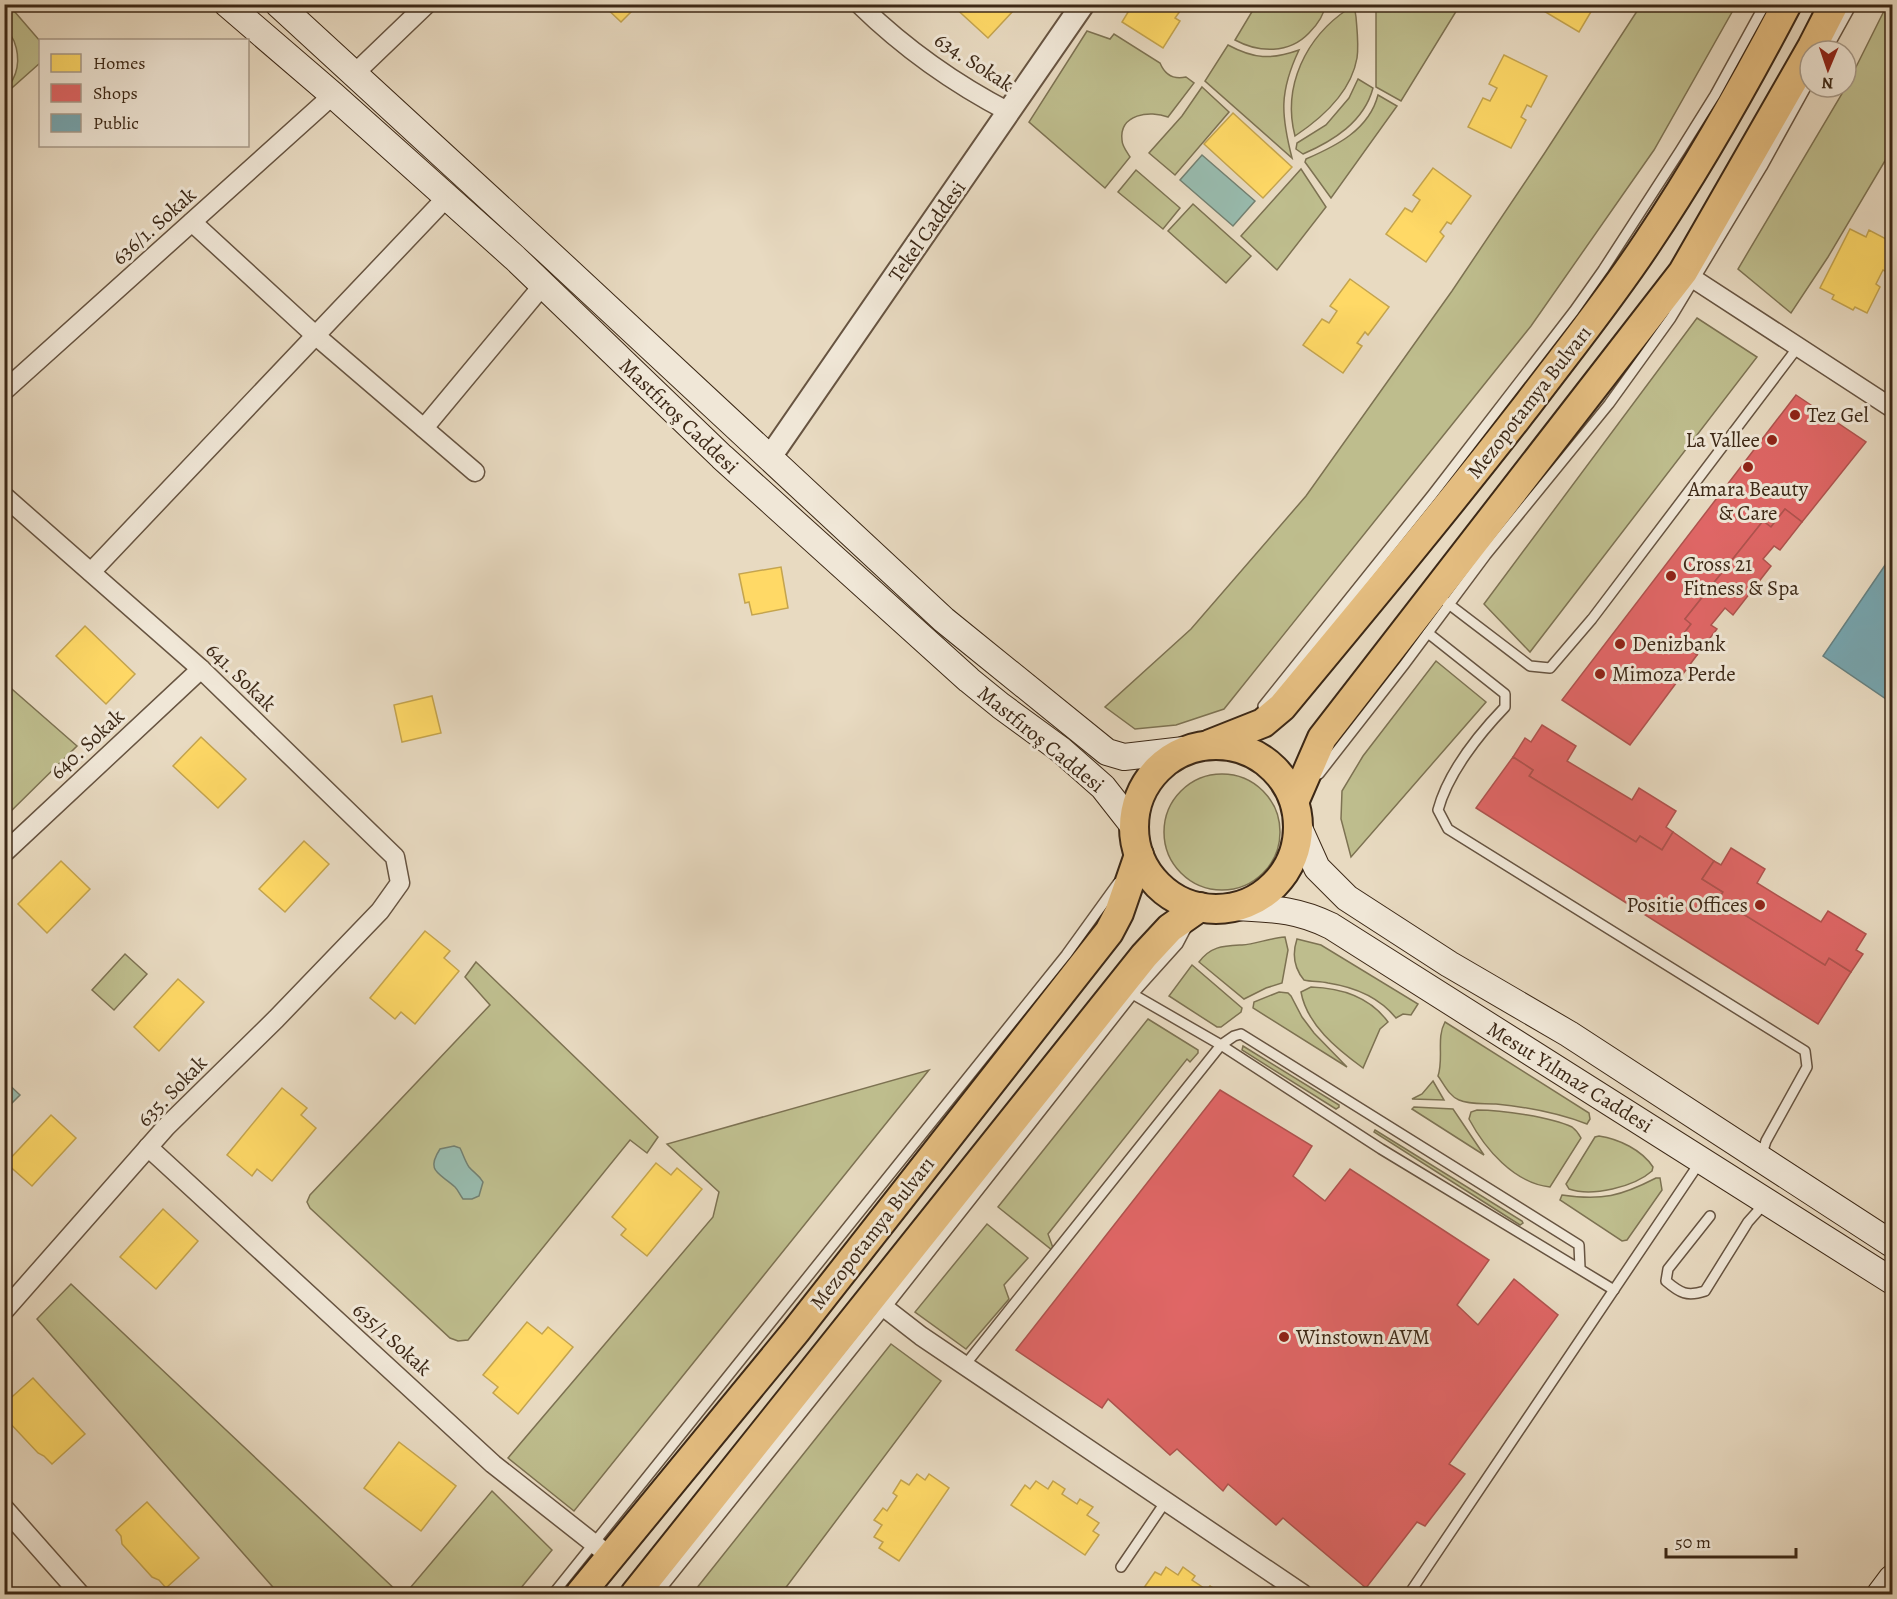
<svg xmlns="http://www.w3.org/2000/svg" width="1897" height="1599" font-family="Alegreya,serif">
  <rect width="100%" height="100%" fill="#e8dac1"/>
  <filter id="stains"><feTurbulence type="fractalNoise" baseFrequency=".00333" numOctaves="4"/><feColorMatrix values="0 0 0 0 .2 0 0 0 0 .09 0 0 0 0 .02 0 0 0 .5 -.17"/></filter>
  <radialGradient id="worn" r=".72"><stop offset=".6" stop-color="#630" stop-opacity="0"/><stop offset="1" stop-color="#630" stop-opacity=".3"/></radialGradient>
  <!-- green -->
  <g fill="#bebd8d" stroke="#7d7252" stroke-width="1.5">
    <path d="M8,4L40,41V63L5,94V90C18,77 21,59 14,41C11,35 6,30 4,24C3,18 4,11 5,5Z"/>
    <path d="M1256,5V4L1325,5C1324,16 1317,25 1309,33C1289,54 1259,53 1235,40Z"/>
    <path d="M1376,5H1460L1401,101L1376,87Z"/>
    <path d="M1641,5H1736L1654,150L1531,326L1224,709L1176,725L1135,729L1105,707L1191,629L1306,496L1452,291L1544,154Z"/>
    <path d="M1887,5H1892V149L1828,257L1791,313L1738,269L1846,87Z"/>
    <path d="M1348,9L1355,11L1356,17C1357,30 1359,45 1357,58C1351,93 1322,118 1295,136C1282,86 1306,37 1348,9Z"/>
    <path d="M1087,31L1110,39L1114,34L1160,63C1165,75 1173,80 1186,77L1194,83L1168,117C1150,110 1119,114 1122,140C1122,146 1127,152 1130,157L1105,188L1029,122Z"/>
    <path d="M1228,45C1254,59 1271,60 1299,50C1279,92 1281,115 1292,158L1205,81Z"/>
    <path d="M1358,79L1373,88C1364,122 1333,141 1303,154L1296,149L1297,143L1326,125L1349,98Z"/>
    <path d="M1202,87L1229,112L1175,175L1149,153L1182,116Z"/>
    <path d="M1378,95L1397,106L1331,198L1305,162L1306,159C1336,146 1369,130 1378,95Z"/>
    <path d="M1301,169L1326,207L1277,270L1241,236Z"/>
    <path d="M1136,170L1180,208L1163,229L1118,192Z"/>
    <path d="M1193,204L1251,256L1226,283L1168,231Z"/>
    <path d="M1697,318L1757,357L1530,652L1484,604Z"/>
    <path d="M1436,661L1486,702L1351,857L1341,819L1342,791L1363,756Z"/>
    <path d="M5,683L77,746L5,817Z"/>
    <circle cx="1222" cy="832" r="58"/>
    <path d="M1285,937L1288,950L1282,983L1266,988L1244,999L1199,962C1211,946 1223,946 1242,945C1256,944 1270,938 1285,937Z"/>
    <path d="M1297,939L1321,945L1418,1004L1411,1015L1403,1014L1396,1018C1379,997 1354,987 1328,983C1320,981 1312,982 1304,980C1294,968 1292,954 1297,939Z"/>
    <path d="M125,954L147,974L114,1010L92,990Z"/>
    <path d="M476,962L658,1137L647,1153L630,1140L468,1340L458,1341L450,1338L310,1208L307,1202L310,1195L490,1005L465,977Z"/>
    <path d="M1192,965L1242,1008L1241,1012L1221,1027H1217L1169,996Z"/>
    <path d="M1311,987C1340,988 1370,997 1388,1022L1380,1029L1363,1068C1337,1049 1307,1025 1301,992Z"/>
    <path d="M1279,992L1288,993L1291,996L1302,1017L1314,1033L1347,1067L1253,1008L1254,1002Z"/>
    <path d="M1148,1019L1198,1050V1053L1190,1062L1187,1059L1048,1234L1053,1248L1052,1250L998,1207Z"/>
    <path d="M1445,1022L1589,1113L1590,1119L1587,1124C1558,1113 1527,1107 1496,1104C1484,1103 1470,1105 1459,1100C1449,1096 1444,1084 1438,1076C1444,1058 1436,1038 1445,1022Z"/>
    <path d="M1243,1046L1339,1105V1107L1336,1109L1242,1050Z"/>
    <path d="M929,1070L574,1511L508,1458L713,1217L719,1192L667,1144Z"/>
    <path d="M1433,1081L1444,1100L1412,1099L1422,1094Z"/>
    <path d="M1414,1107L1453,1109L1484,1155L1412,1109Z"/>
    <path d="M1477,1110C1502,1110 1551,1117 1572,1127C1576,1130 1579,1134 1581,1138L1550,1187C1514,1183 1485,1149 1469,1119L1471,1112Z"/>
    <path d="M1375,1130L1522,1221L1523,1223L1520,1225L1374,1132Z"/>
    <path d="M1599,1136C1619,1139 1642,1150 1653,1167L1652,1171C1634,1187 1592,1197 1569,1189L1566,1184L1595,1137Z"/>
    <path d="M1656,1178H1660L1662,1190L1627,1240L1622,1241L1560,1200L1562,1195C1602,1201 1621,1196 1656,1178Z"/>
    <path d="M987,1224L1028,1258L1004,1285L1009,1299L966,1349L915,1312Z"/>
    <path d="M71,1284L400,1594H279L37,1319Z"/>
    <path d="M891,1344L941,1381L781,1594H692Z"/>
    <path d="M492,1491L552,1550L516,1594H405Z"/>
  </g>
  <!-- water -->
  <g fill="#98bbae" stroke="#738071" stroke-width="1.5">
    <path d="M1202,155L1255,201L1233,226L1180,180Z"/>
    <path d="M4,1080L20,1095L5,1110H4Z"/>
    <path d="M454,1146L460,1148C463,1154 465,1161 469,1167C474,1173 479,1175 483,1182L479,1196L472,1199H463C460,1195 458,1190 455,1187C440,1173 425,1172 440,1149Z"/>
  </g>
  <!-- homes -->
  <g fill="#ffd966" stroke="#c4a44e" stroke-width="1.5">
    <path d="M602,4H639L621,22Z"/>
    <path d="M951,4H1007L1014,10L988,38Z"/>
    <path d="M1133,4H1189L1187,9L1183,7L1175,18L1180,21L1163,48L1122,22Z"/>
    <path d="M1539,4H1595V5L1579,32L1537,7Z"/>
    <path d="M1504,55L1547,76L1531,107L1527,105L1521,117L1526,120L1511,148L1468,127L1483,98L1490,101L1497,88L1489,84Z"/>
    <path d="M1233,113L1292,167L1263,198L1204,144Z"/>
    <path d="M1433,168L1471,196L1451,224L1447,222L1440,232L1444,236L1426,262L1386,234L1405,208L1412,212L1420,200L1413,195Z"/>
    <path d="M1850,229L1866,237L1869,230L1890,241L1888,245L1892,247V260L1887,272L1883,270L1876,284L1880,287L1867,313L1855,307L1853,310L1832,299L1834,295L1820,288Z"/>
    <path d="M1350,279L1389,307L1368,335L1365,332L1357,343L1362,346L1343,373L1303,345L1322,319L1329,323L1337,311L1330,306Z"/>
    <path d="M781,567L788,608L752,615L749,602L745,603L739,574Z"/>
    <path d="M85,626L135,674L106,704L56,656Z"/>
    <path d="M432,696L441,733L402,742L394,705Z"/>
    <path d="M201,737L246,779L218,808L173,766Z"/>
    <path d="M304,841L329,864L285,912L259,889Z"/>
    <path d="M61,861L90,889L47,933L18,904Z"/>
    <path d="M425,931L450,951L444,958L459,971L415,1024L401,1012L395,1019L370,998Z"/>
    <path d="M178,979L204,1002L159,1051L134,1027Z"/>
    <path d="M282,1088L307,1108L301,1115L316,1128L272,1181L257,1169L252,1176L227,1155Z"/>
    <path d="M51,1115L76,1138L32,1186L6,1163Z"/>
    <path d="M656,1163L671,1175L677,1168L702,1189L647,1256L621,1235L626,1229L612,1217Z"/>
    <path d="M163,1209L198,1241L156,1289L120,1257Z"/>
    <path d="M527,1322L542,1334L548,1327L573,1347L518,1414L493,1393L498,1387L483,1375Z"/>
    <path d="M33,1378L85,1434L52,1464L44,1456L38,1453L7,1420V1413L4,1410V1404Z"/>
    <path d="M399,1442L456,1486L421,1531L364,1488Z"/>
    <path d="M917,1474L925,1480L929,1474L949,1488L899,1561L879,1548L883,1542L874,1537L882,1525L874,1520L883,1508L887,1511L897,1496L893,1493L901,1480L909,1485Z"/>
    <path d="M1036,1481L1048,1489L1053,1481L1065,1489L1062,1494L1077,1504L1080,1499L1093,1507L1087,1515L1099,1523L1093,1531L1099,1535L1085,1555L1011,1505L1025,1485L1030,1489Z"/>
    <path d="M147,1502L199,1558L166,1588L159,1580L152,1577L122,1544L121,1536L116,1530Z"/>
    <path d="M1166,1567L1178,1575L1183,1567L1195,1576L1192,1580L1207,1590L1210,1586L1223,1594H1145L1141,1592L1155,1572L1161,1575Z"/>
  </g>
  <!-- shops -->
  <g fill="#e06666" stroke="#af534e" stroke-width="1.5">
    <path d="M1796,395L1866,442L1802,522L1785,509L1771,527L1763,521L1685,619L1691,624L1679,640L1697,655L1630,745L1562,700Z"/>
    <path d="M1785,509L1802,522L1780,550L1774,546L1763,559L1771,566L1733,615L1725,608L1711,625L1717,629L1697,655L1679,640L1691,624L1685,619L1763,521L1771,527Z"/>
    <path d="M1542,725L1576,746L1567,761L1632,800L1639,788L1676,811L1666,827L1673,832L1662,850L1640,836L1636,842L1529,776L1533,770L1513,757L1525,738L1531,742Z"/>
    <path d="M1513,757L1533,770L1529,776L1636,842L1640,836L1662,850L1673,832L1714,861L1702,879L1723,892L1719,899L1825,965L1829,958L1851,972L1818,1024L1476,808Z"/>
    <path d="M1731,848L1765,869L1757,883L1821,922L1828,911L1866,934L1856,950L1863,954L1851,972L1829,958L1825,965L1719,899L1723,892L1702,879L1714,861L1721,865Z"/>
    <path d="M1220,1090L1312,1146L1293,1176L1325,1201L1350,1169L1489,1260L1457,1305L1478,1325L1514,1279L1558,1315L1449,1464L1465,1474L1425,1526L1417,1522L1366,1588L1283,1518L1276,1525L1228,1484L1223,1491L1177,1449L1170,1455L1108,1399L1102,1408L1016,1350Z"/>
  </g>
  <!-- public -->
  <path fill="#76a5af" stroke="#658081" stroke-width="1.5" d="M1892,555V703L1823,656Z"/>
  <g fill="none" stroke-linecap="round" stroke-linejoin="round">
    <defs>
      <g id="service">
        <path d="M1826,51L1852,4"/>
        <path d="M1446,602L1530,666L1550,668L1592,619L1798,347"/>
        <path d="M1428,633L1505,694V707C1479,734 1448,773 1438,810L1448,829L1805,1051L1807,1067L1766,1141L1761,1157"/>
        <path d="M1263,706L1432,495L1574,311L1603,270L1680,151L1715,95L1765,4"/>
        <path d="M1319,774L1404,665L1486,555L1609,404L1671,318L1762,167L1810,80"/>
        <path d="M1129,992L1221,1045L1381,1149L1614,1290"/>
        <path d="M1710,1216L1668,1269L1666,1281C1680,1293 1687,1297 1705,1291L1748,1222L1765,1203"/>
        <path d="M965,1365L1221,1045L1234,1036L1241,1034L1579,1245L1580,1268"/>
        <path d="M1121,1567L1166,1501"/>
        <path d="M553,1594L1066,955L1118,883"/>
        <path d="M657,1594L886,1308L1133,994L1178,944L1187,927"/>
        <path d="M1409,1594L1700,1162"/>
      </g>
      <g id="minor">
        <path d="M859,4C903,47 955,84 1009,112"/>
        <path d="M353,75L427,4"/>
        <path d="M192,222L315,335L475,472"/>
        <path d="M1683,272L1892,408"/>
        <path d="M4,391L333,95"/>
        <path d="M424,428L543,285"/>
        <path d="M4,496L201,669L395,857L400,883L380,911L276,1019L166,1127L4,1311"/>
        <path d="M91,572L447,197"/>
        <path d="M4,853L201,669"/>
        <path d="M148,1147L493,1464L611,1557"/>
        <path d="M872,1298L921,1336L1303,1594"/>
        <path d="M4,1508L80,1594"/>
      </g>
      <path id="tertiary" d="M770,457L1083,4"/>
      <g id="secondary">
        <path d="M227,4L333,95L515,258L722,457L969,680L1001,706L1061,750L1103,787L1132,824"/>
        <path d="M278,4L547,251L944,620L1107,752L1124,757L1184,750"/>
        <path d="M1299,828L1317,868L1347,898L1449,964L1569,1034L1892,1244"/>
        <path d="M1236,907C1273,909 1297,909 1331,926L1892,1281"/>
        <path d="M1880,1594L1892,1578"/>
      </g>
      <g id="primary">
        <path d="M1210,744L1263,723L1282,707C1365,607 1448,507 1528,404C1568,351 1610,299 1647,243C1698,167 1744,86 1787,4"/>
        <circle cx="1216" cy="827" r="82"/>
        <path d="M1295,800L1322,738L1683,272L1812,47L1834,4"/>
        <path d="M580,1594L796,1331L1109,932L1119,913L1139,855"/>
        <path d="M635,1594L1144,956L1170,928L1200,907"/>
      </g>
    </defs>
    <!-- service casing -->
    <use href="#service" stroke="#675441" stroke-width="12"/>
    <!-- minor casing -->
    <use href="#minor" stroke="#675441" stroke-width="21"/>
    <!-- tertiary casing -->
    <use href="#tertiary" stroke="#675441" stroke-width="26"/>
    <!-- secondary casing -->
    <use href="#secondary" stroke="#3c2816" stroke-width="28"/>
    <!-- primary casing -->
    <use href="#primary" stroke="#3c2816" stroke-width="32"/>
    <!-- service -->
    <use href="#service" stroke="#f0e7d7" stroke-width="9"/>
    <!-- minor -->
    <use href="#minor" stroke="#f0e7d7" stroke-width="18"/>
    <!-- tertiary -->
    <use href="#tertiary" stroke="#f0e7d7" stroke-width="22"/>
    <!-- secondary -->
    <use href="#secondary" stroke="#f0e7d7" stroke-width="26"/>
    <!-- primary -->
    <use href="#primary" stroke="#e4bd80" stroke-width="28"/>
  </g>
  <!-- markers -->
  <g fill="#8f2418" stroke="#f0e7d7" stroke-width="2">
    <circle cx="1795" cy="415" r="6"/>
    <circle cx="1772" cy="440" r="6"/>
    <circle cx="1748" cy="467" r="6"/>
    <circle cx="1671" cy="576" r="6"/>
    <circle cx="1620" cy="644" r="6"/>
    <circle cx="1600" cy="674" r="6"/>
    <circle cx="1760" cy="905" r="6"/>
    <circle cx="1284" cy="1337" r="6"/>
  </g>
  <g text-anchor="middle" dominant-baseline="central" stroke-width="6" stroke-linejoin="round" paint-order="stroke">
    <!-- street labels -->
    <g font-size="21" fill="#3c2816" stroke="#f0e7d7">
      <text transform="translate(974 62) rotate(33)">634. Sokak</text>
      <text transform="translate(154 226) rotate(-42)">636/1. Sokak</text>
      <text transform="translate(927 231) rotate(-55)">Tekel Caddesi</text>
      <text transform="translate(1529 402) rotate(-52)">Mezopotamya Bulvarı</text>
      <text transform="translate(679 416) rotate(44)">Mastfıroş Caddesi</text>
      <text transform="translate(241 677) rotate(44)">641. Sokak</text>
      <text transform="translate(1041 739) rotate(39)">Mastfıroş Caddesi</text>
      <text transform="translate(87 744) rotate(-43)">640. Sokak</text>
      <text transform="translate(1570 1077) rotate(32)">Mesut Yılmaz Caddesi</text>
      <text transform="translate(172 1091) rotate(-46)">635. Sokak</text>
      <text transform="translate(872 1233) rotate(-52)">Mezopotamya Bulvarı</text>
      <text transform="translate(392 1339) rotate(42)">635/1 Sokak</text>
    </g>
    <!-- poi labels -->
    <g font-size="21" fill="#3c2816" stroke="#f0e7d7" text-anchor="start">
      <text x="1807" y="415">Tez Gel</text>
      <text x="1760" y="440" text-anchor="end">La Vallee</text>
      <text x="1748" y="489" text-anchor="middle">Amara Beauty<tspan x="1748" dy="24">&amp; Care</tspan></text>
      <text x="1683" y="564">Cross 21<tspan x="1683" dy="24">Fitness &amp; Spa</tspan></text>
      <text x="1632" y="644">Denizbank</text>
      <text x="1612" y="674">Mimoza Perde</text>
      <text x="1748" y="905" text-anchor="end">Positie Offices</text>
      <text x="1296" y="1337">Winstown AVM</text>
    </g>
  </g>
  <!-- margin -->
  <rect width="1897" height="1599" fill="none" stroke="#e8dac1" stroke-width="24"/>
  <rect x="6" y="6" width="1885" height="1587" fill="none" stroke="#3c2816" stroke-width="3"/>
  <rect x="12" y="12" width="1873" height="1575" fill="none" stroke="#3c2816" stroke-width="1.5"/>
  <!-- legend -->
  <rect x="39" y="39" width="210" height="108" fill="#f0e7d7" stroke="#a89b8a" stroke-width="1.5"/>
  <rect x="51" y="54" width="30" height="18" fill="#ffd966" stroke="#a89b8a" stroke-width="1.5"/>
  <text x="93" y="69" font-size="18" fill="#3c2816">Homes</text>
  <rect x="51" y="84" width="30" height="18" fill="#e06666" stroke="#a89b8a" stroke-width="1.5"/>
  <text x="93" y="99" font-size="18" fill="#3c2816">Shops</text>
  <rect x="51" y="114" width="30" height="18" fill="#76a5af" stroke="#a89b8a" stroke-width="1.5"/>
  <text x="93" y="129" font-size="18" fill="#3c2816">Public</text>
  <!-- north arrow -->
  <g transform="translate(1828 69) rotate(182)"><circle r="28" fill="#f0e7d7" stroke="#a89b8a" stroke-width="1.5"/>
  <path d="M0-4.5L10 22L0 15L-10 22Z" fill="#8f2418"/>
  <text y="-9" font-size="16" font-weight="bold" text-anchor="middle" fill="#3c2816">N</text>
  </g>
  <!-- scale -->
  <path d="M1666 1548v9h130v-9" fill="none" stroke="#3c2816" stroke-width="3"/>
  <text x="1675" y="1548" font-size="18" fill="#3c2816" stroke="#f0e7d7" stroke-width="4.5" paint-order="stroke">50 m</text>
  <rect width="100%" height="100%" filter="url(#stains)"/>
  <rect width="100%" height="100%" fill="url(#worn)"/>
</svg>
